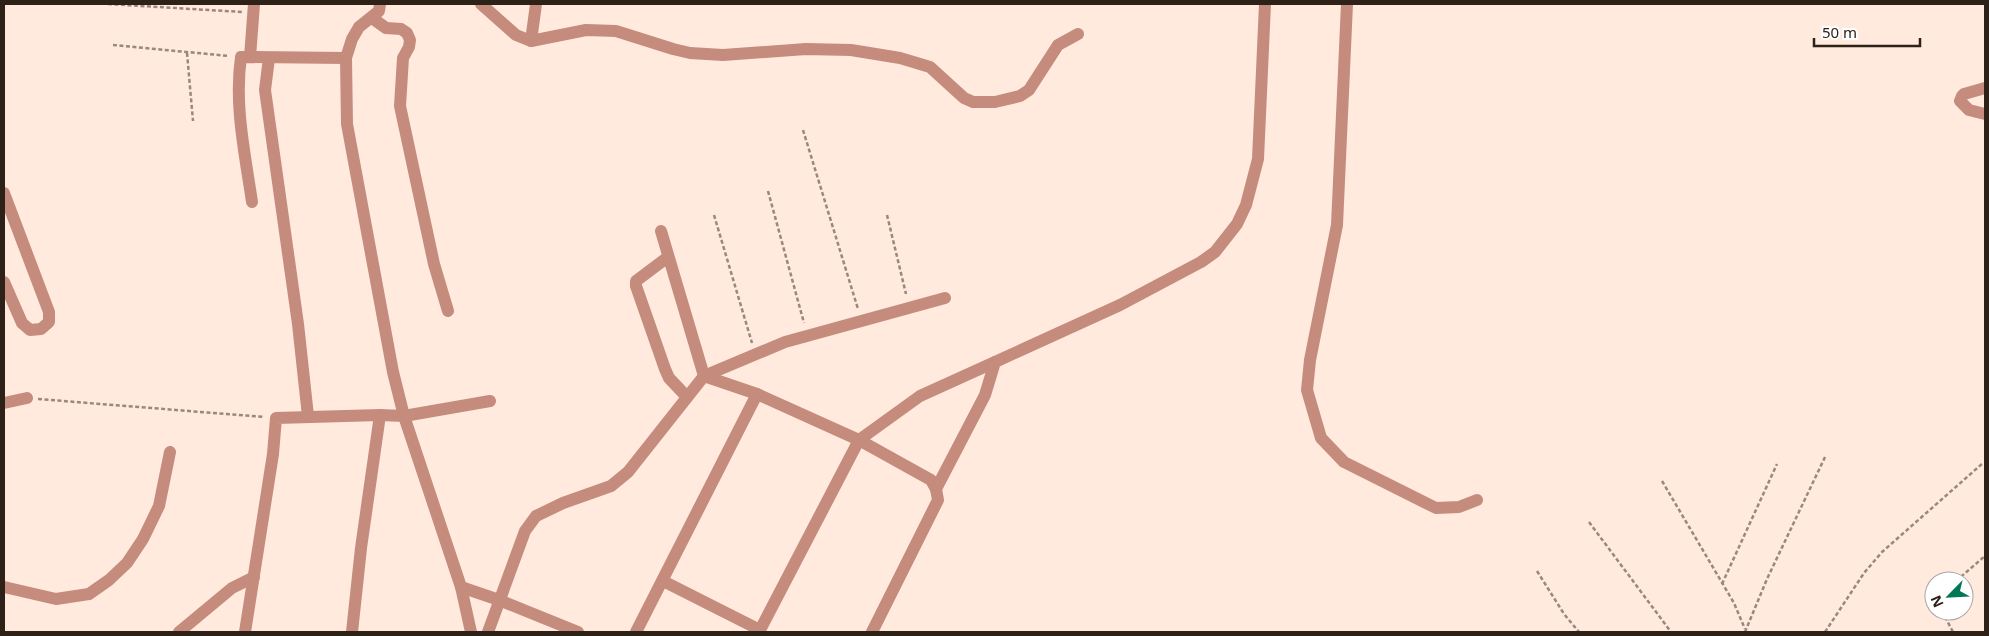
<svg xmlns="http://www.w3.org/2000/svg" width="1989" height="636" font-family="'Noto Sans',sans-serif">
  <rect width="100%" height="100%" fill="#ffeadd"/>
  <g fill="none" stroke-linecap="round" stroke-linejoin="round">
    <!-- path -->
    <g stroke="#99887d" stroke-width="2.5" stroke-dasharray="4 2.5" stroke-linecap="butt">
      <path d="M108,4L242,12"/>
      <path d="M113,45L229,56"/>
      <path d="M187,53L193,121"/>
      <path d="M803,130L858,309"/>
      <path d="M768,191L804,323"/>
      <path d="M714,215L752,343"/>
      <path d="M887,215L906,294"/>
      <path d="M38,399L264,417"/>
      <path d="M1662,481L1734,603L1745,629"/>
      <path d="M1589,522L1671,632"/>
      <path d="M1537,571L1564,614L1579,632"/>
      <path d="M1956,581L1985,556"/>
      <path d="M1722,584L1777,464"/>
      <path d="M1942,611L1953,632"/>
      <path d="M1745,632L1767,579L1826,455"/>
      <path d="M1825,632L1864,573L1882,552L1983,463"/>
    </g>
    <!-- minor -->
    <g stroke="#c58c7e" stroke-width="12">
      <path d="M380,4L379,11L359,27L352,39L346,58L347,124L393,372L404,416L461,587L499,600L578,632"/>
      <path d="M481,4L516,35L531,41L586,30L616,31L673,49L690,53L723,55L806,49L851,50L900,58L930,67L964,98L973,102H995L1020,96L1029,90L1058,45L1078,34"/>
      <path d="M1347,4L1337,225L1310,360L1307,390L1321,438L1344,462L1436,508L1459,507L1477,500"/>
      <path d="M372,18L386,28L401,29L407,33L410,40L409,47L403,58L400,106L434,264L448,311"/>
      <path d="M531,41L536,4"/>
      <path d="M250,57L254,4"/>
      <path d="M269,58L265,90L298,324L308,416"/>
      <path d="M1985,88L1964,94L1962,96L1960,101L1969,110L1985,114"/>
      <path d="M4,193L49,312V322L41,329L30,330L22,323L4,282"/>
      <path d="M252,202C245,154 234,105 241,57L346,58"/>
      <path d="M661,231L704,376L757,394L859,440L931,480L936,489"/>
      <path d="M668,257L636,281V286L665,369L669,378L687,397"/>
      <path d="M4,403L27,398"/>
      <path d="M663,581L760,630"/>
      <path d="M4,587L56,599L89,594L109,580L127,563L143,539L159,506L170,452"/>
      <path d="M461,587L471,632"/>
      <path d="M179,632L232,588L254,577"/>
      <path d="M245,632L273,454L276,418L380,415L404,416L490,401"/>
      <path d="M352,632L361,548L380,415"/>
      <path d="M488,632L525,531L536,516L563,503L611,486L628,472L704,376L785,342L945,298"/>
      <path d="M636,632L757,394"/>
      <path d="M759,632L859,440L920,396L995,362"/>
    </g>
    <!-- tertiary -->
    <path stroke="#c58c7e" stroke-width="12" d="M872,632L938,500L936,489L985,395L995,362L1120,305L1201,262L1215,252L1237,224L1246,205L1258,159L1265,4"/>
  </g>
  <!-- border -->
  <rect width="1989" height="636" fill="none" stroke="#2d2118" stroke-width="10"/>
  <!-- north arrow -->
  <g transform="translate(1949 596) rotate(246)"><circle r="24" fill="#ffffff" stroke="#aba6a3"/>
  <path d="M0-4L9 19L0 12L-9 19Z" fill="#007855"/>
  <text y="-8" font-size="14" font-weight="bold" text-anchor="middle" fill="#2d2118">N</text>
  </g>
  <!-- scale -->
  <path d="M1814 38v8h106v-8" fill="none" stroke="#2d2118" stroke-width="2.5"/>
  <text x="1822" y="38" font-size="15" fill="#2d2118" stroke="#ffffff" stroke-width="4" paint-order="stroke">50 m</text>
</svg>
